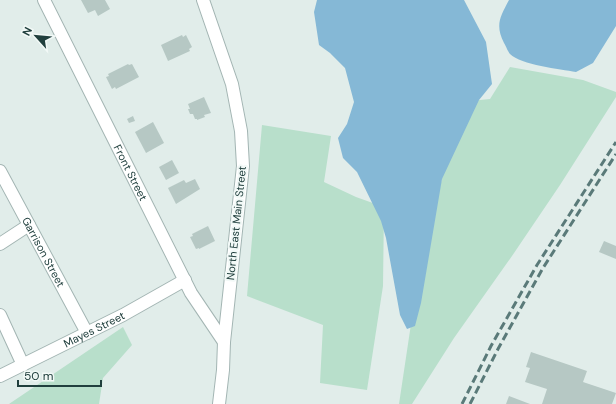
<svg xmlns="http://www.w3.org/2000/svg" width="616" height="404" font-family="'DM Sans',sans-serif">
  <rect width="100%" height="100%" fill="#e1edea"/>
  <!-- green -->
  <g fill="#b8dfcb">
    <path d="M510,67L583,80L616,92V97L560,185L512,256L454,338L412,404H399L417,284L460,102L490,99Z"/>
    <path d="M262,125L331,136L324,182L356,197L384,207L383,286L367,390L320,383L323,325L247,296Z"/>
    <path d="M123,327L132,345L103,378L99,404H9Z"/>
  </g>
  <!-- water -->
  <g fill="#85b8d6">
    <path d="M317,0H464L486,42L492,84L479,100L442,179L421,303L415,326L407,329L400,315L386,238L381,221L357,172L343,158L338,138L347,124L354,102L345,68L330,53L319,45L314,12Z"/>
    <path d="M509,0H616V26L593,63L576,72C560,69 521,65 510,54C508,52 506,46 504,43C495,25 500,17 509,0Z"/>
  </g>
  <!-- building -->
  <g fill="#b6c8c4">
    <path d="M81,0H105L110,9L98,16L95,10L88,13Z"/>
    <path d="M182,35L183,37L186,35L192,47L189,49L190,51L168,61L161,45Z"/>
    <path d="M128,64L129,65L132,64L139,77L116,89L115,87L112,89L106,77L109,76L108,74Z"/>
    <path d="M204,97L211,113L204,115L205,117L197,120V119H195L193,114H190L188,109H190L188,104Z"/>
    <path d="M133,116L135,121L129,123L127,119Z"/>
    <path d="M153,122L164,143L146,153L135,132Z"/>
    <path d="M172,160L179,173L166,180L159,167Z"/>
    <path d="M195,179L200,189L176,204L168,188L184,180L186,183Z"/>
    <path d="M208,226L215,241L199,249V248L196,249L190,237L193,236L192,234Z"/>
    <path d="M604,241L616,246V259L599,252Z"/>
    <path d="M531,352L587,371L583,382L616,393L612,404H542L547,389L525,382L530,368L526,367Z"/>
    <path d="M509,396L530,404H506Z"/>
  </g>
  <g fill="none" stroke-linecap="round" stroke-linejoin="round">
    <defs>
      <g id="minor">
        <path id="s1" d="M44,0L191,293L224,342"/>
        <path d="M203,0L232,84L241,131L243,166L224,342L223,370L219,404"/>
        <path id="s2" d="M0,171L87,333"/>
        <path d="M0,244L29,225"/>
        <path d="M0,315L23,365"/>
        <path id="s3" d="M0,376L123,315L185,280"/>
      </g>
    </defs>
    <!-- minor casing -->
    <use href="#minor" stroke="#a3b5b3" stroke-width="14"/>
    <!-- minor -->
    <use href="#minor" stroke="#fff" stroke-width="12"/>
    <!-- rail -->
    <g stroke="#5a7a79" stroke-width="3" stroke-dasharray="8 4" stroke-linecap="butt">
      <path d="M462,404L491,346L537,265L616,142"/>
      <path d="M470,404L498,349L543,268L616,154"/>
    </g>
  </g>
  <g text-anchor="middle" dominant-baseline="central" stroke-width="4" stroke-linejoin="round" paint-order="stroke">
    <!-- street labels -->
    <g font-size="11" fill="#203f3d" stroke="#f2f9f7">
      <text stroke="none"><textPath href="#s1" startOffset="193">Front Street</textPath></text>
      <text transform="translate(236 223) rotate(-84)">North East Main Street</text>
      <text stroke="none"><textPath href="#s2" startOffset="92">Garrison Street</textPath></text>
      <text stroke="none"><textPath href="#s3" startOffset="105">Mayes Street</textPath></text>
    </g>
  </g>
  <!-- north arrow -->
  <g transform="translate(36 36) rotate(297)" stroke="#f2f9f7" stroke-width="3" paint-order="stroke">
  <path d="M0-3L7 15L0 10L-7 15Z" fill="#203f3d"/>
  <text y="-6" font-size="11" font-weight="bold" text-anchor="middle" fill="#203f3d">N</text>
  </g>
  <!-- scale -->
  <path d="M18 380v6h83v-6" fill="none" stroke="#203f3d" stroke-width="2"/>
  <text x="24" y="380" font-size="12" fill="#203f3d" stroke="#f2f9f7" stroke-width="3" paint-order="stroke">50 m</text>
</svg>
